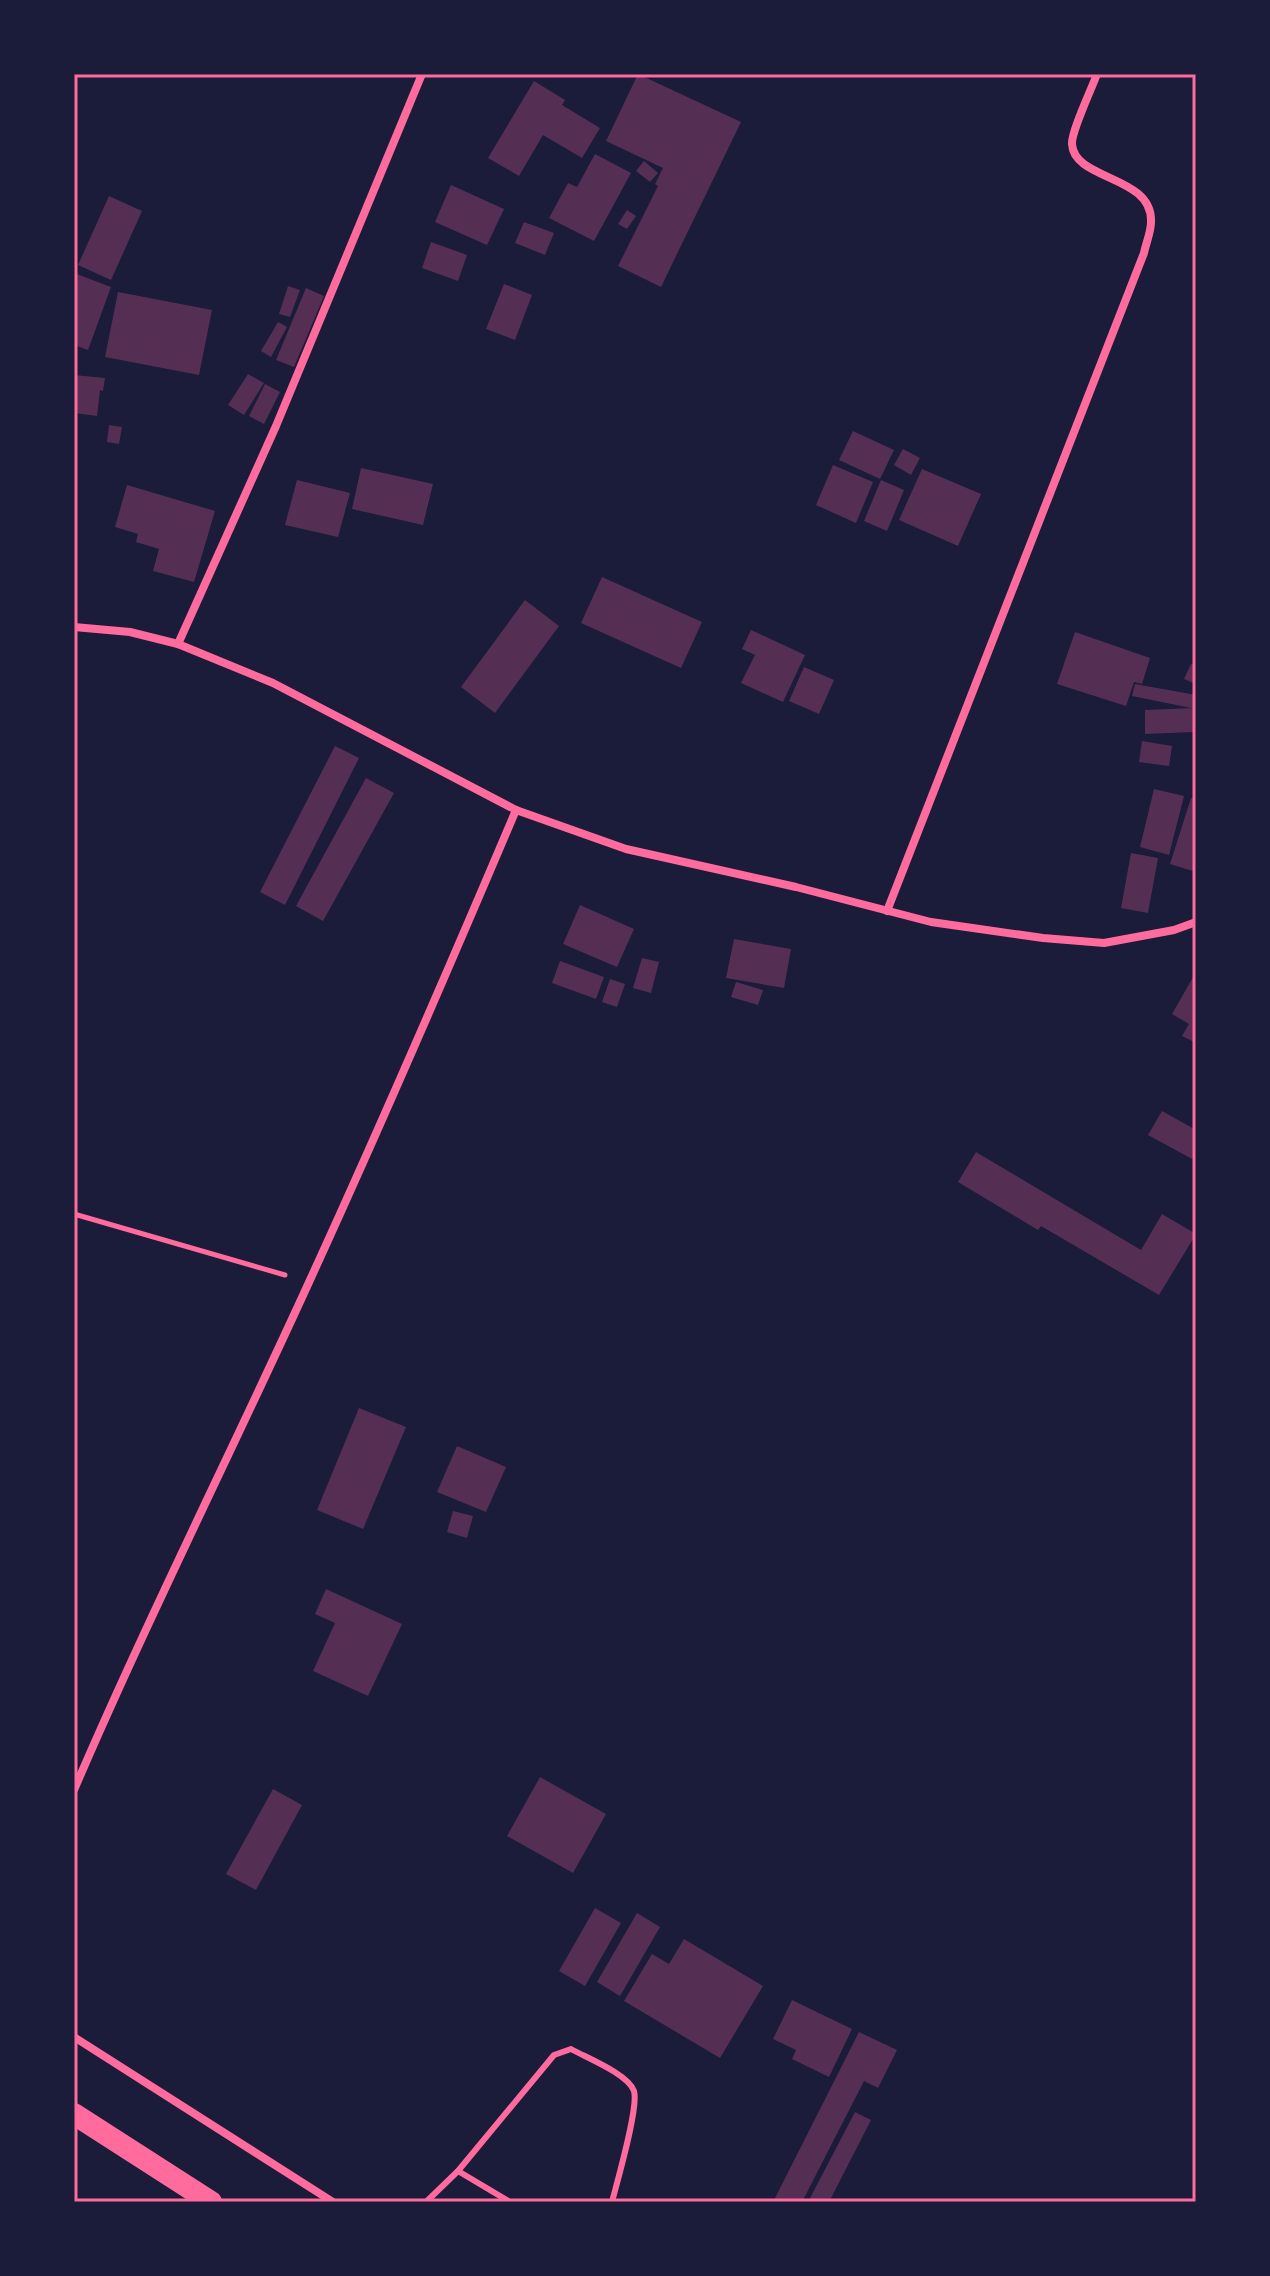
<svg xmlns="http://www.w3.org/2000/svg" width="1270" height="2276" font-family="Karla,sans-serif">
  <rect width="100%" height="100%" fill="#1b1b3a"/>
  <!-- building -->
  <g fill="#542f53">
    <path d="M638,74L741,122L661,287L618,266L658,186L655,184L663,168L606,141Z"/>
    <path d="M534,81L565,100L562,105L600,128L582,158L543,135L519,176L488,158Z"/>
    <path d="M595,154L631,173L594,241L549,218L568,183L577,187Z"/>
    <path d="M644,161L658,173L650,182L636,171Z"/>
    <path d="M451,185L504,209L487,245L435,222Z"/>
    <path d="M109,196L142,211L111,280L78,265Z"/>
    <path d="M627,210L636,216L627,229L618,224Z"/>
    <path d="M524,222L554,233L545,255L515,243Z"/>
    <path d="M431,242L467,255L458,281L422,268Z"/>
    <path d="M74,273L111,287L88,350L74,345Z"/>
    <path d="M504,284L532,295L515,340L486,329Z"/>
    <path d="M288,286L300,290L290,317L279,314Z"/>
    <path d="M306,288L324,296L294,367L276,360Z"/>
    <path d="M118,292L212,310L199,375L105,357Z"/>
    <path d="M278,322L287,327L271,357L261,351Z"/>
    <path d="M248,374L264,383L244,415L228,405Z"/>
    <path d="M74,375L105,378L103,391L100,390L97,416L74,413Z"/>
    <path d="M265,384L280,392L264,424L249,416Z"/>
    <path d="M109,425L122,427L119,444L107,442Z"/>
    <path d="M853,431L894,450L880,479L839,460Z"/>
    <path d="M903,449L920,458L911,475L894,465Z"/>
    <path d="M833,465L873,482L856,523L816,505Z"/>
    <path d="M361,468L433,484L423,525L352,509Z"/>
    <path d="M922,469L981,494L958,546L899,520Z"/>
    <path d="M297,480L350,493L338,537L285,525Z"/>
    <path d="M881,480L904,490L887,531L864,521Z"/>
    <path d="M127,485L215,511L194,582L153,571L159,549L136,542L138,534L115,527Z"/>
    <path d="M602,577L702,622L681,668L581,623Z"/>
    <path d="M525,600L559,626L495,713L461,687Z"/>
    <path d="M751,630L805,655L783,702L741,683L755,655L742,649Z"/>
    <path d="M1075,632L1150,658L1142,684L1134,682L1126,706L1057,684Z"/>
    <path d="M1191,664L1196,666V684L1184,679Z"/>
    <path d="M804,667L834,680L819,714L789,701Z"/>
    <path d="M1135,684L1196,695V709L1132,696Z"/>
    <path d="M1194,708V732L1145,734V710Z"/>
    <path d="M1142,741L1172,746L1169,766L1139,762Z"/>
    <path d="M335,746L359,758L285,905L260,892Z"/>
    <path d="M366,778L394,793L323,921L296,906Z"/>
    <path d="M1154,789L1184,796L1169,855L1140,847Z"/>
    <path d="M1191,798L1196,799V872L1170,864Z"/>
    <path d="M1131,853L1158,858L1148,913L1121,908Z"/>
    <path d="M580,905L634,929L617,967L563,944Z"/>
    <path d="M734,939L791,949L784,988L726,978Z"/>
    <path d="M642,958L659,962L651,993L633,988Z"/>
    <path d="M560,961L604,977L596,999L552,983Z"/>
    <path d="M1196,972V1043L1182,1036L1189,1024L1172,1014Z"/>
    <path d="M610,979L625,984L617,1007L602,1002Z"/>
    <path d="M736,982L763,990L758,1005L731,997Z"/>
    <path d="M1162,1111L1196,1130V1152L1192,1159L1148,1135Z"/>
    <path d="M976,1152L1141,1250L1162,1214L1196,1234L1159,1295L1041,1226L1038,1230L958,1182Z"/>
    <path d="M359,1408L406,1427L363,1529L317,1510Z"/>
    <path d="M457,1446L506,1467L486,1512L437,1492Z"/>
    <path d="M453,1511L473,1516L467,1538L447,1532Z"/>
    <path d="M326,1589L402,1624L368,1696L313,1671L335,1623L315,1614Z"/>
    <path d="M540,1777L606,1814L573,1873L507,1836Z"/>
    <path d="M273,1789L302,1805L256,1890L226,1874Z"/>
    <path d="M595,1908L621,1923L585,1986L559,1971Z"/>
    <path d="M637,1913L660,1927L620,1996L597,1982Z"/>
    <path d="M684,1939L763,1986L720,2058L624,2001L652,1954L669,1964Z"/>
    <path d="M792,2000L852,2029L829,2077L792,2059L796,2050L773,2039Z"/>
    <path d="M859,2032L897,2050L878,2088L864,2081L802,2202H773Z"/>
    <path d="M855,2112L871,2120L829,2202H808Z"/>
  </g>
  <g fill="none" stroke-linecap="round" stroke-linejoin="round">
    <!-- path -->
    <path stroke="#ff6b9d" stroke-width="5" d="M74,1214L285,1275"/>
    <!-- service -->
    <g stroke="#ff6b9d" stroke-width="6">
      <path d="M458,2171L510,2202"/>
      <path d="M426,2202L458,2171L554,2055L571,2049C587,2058 628,2074 634,2091C639,2107 617,2182 612,2202"/>
    </g>
    <!-- minor -->
    <g stroke="#ff6b9d" stroke-width="8">
      <path d="M74,627L130,632L178,644L273,683L516,810L626,849L796,887L931,922L1043,938L1104,943L1174,930L1196,922"/>
      <path d="M178,644L276,426L422,74"/>
      <path d="M887,911L1144,253C1146,243 1151,232 1151,222C1153,175 1074,181 1072,144C1071,132 1092,88 1097,74"/>
      <path d="M74,1790C148,1618 232,1451 310,1280C381,1125 449,968 516,810"/>
      <path d="M74,2037L333,2202"/>
    </g>
    <!-- trunk -->
    <path stroke="#ff6b9d" stroke-width="22" d="M74,2114L211,2202"/>
  </g>
  <!-- border -->
  <rect width="1270" height="2276" fill="none" stroke="#1b1b3a" stroke-width="152"/>
  <rect x="76" y="76" width="1118" height="2124" fill="none" stroke="#ff6b9d" stroke-width="3"/>
</svg>
